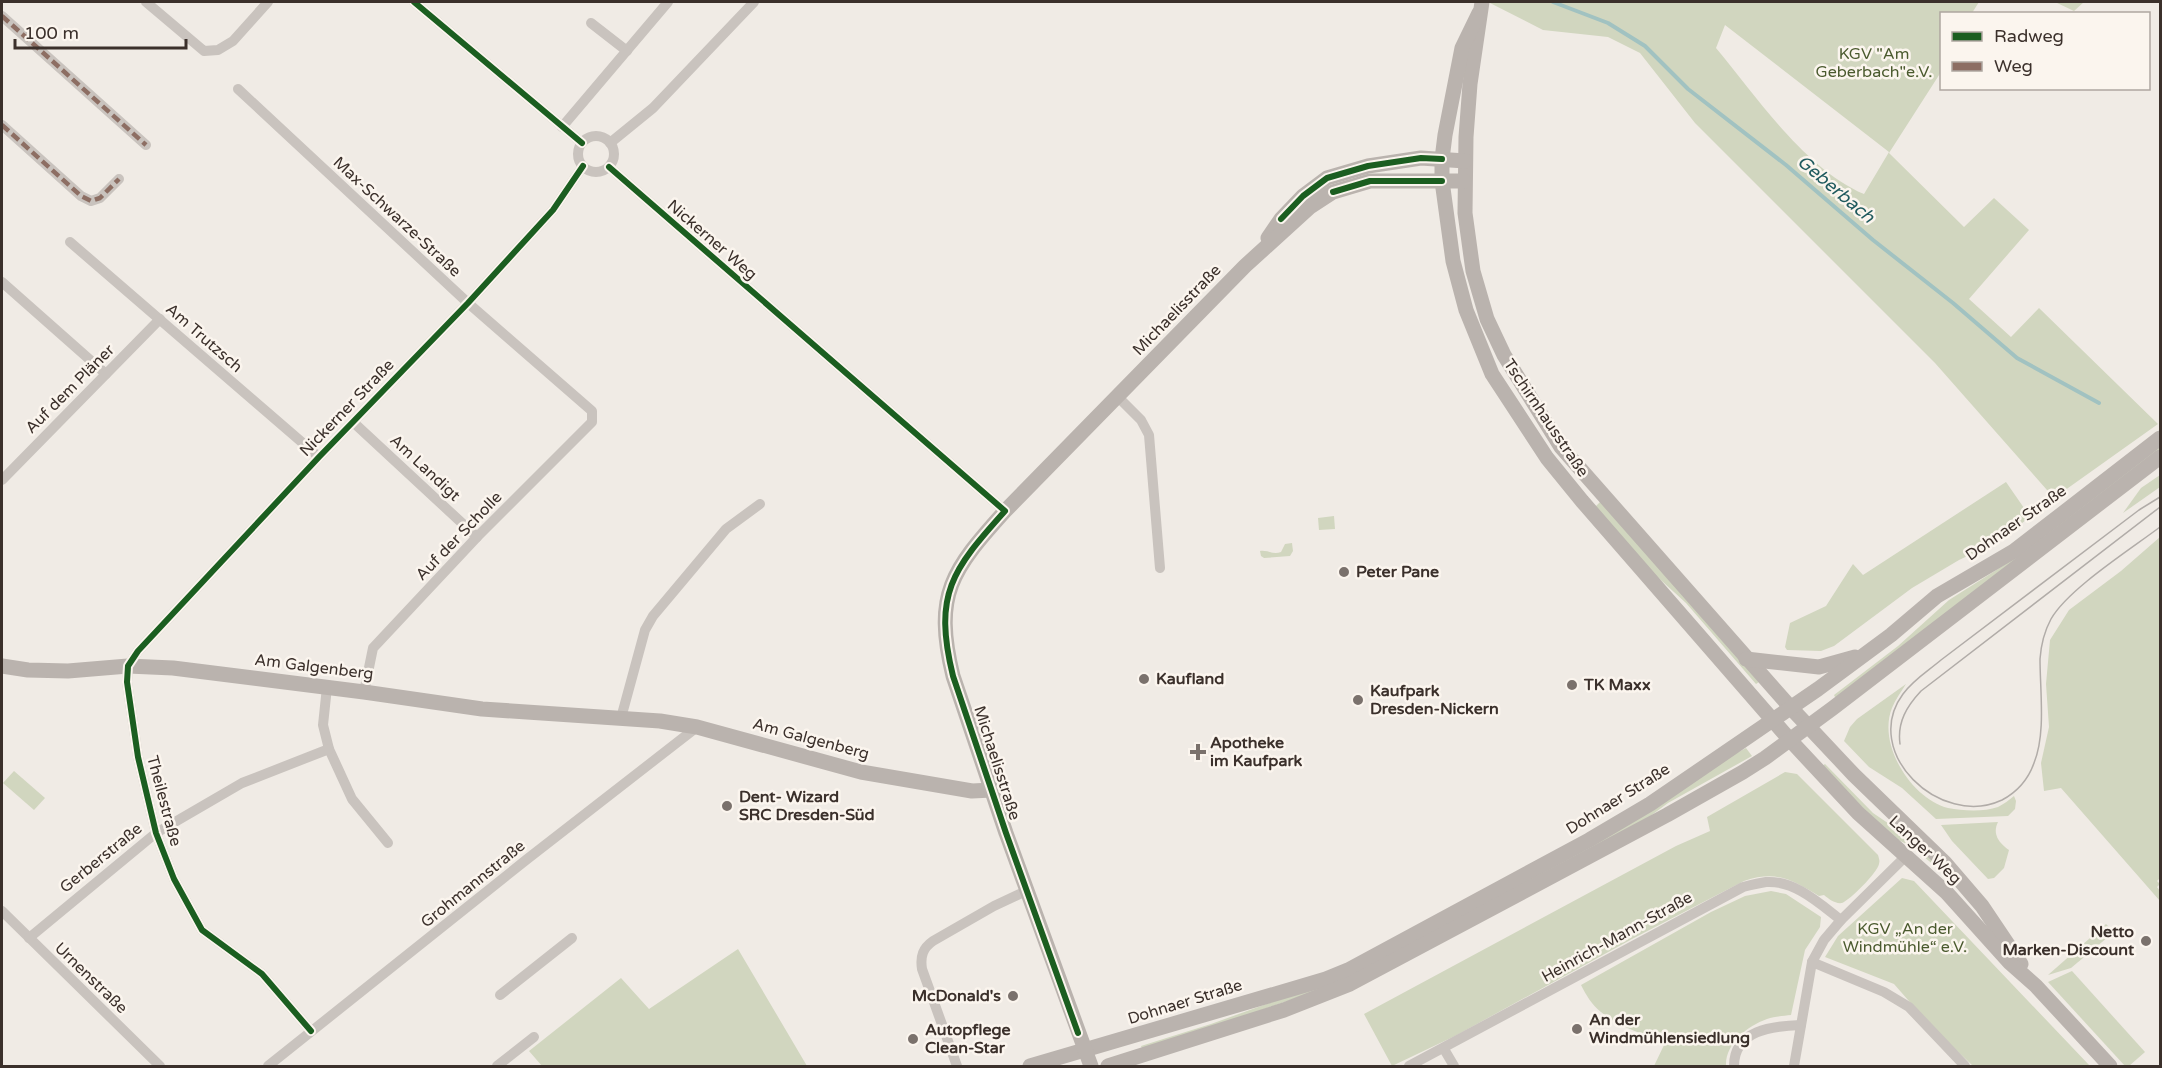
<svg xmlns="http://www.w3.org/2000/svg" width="2162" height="1068" font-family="'Varela Round',sans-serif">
  <rect width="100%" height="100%" fill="#f0ebe5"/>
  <!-- green -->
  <g fill="#d1d6bf" fill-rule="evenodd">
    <path d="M1488,2H1979L1972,13L1942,14L1941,72L1889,153L1964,227L1994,198L2029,230L1969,299L2011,337L2039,308L2158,424L2054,498L1935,363L1695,123L1640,53L1608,37L1543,30ZM1725,25L1889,152L1864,194C1804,168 1757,97 1716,48Z"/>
    <path d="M2055,2H2084L2074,11Z"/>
    <path d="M2160,447V451L1836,699L1834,695L1898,646L1949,600L2020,555Z"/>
    <path d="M2160,475V487L2123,513L2141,488Z"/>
    <path d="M2006,482L2024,508L2026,520L1999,541L1959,560L1912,588L1834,646L1821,651L1787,650L1785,647L1790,623L1826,606L1853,564L1863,575Z"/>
    <path d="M1602,500L1759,682L1756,684L1686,603L1652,572L1595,507Z"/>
    <path d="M1334,516L1335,529L1319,530L1318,518Z"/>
    <path d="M2160,537V878L2157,881L2160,884L2157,887L2160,891V901L2061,788L2044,791L2041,763L2049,727L2046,684L2050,640L2069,610L2121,571Z"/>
    <path d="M1292,543L1293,551L1290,556L1264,558L1261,556L1260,551C1268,550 1273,555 1281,552L1285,544Z"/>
    <path d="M1906,684C1901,692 1895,700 1892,708C1877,745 1912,799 1948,808C1963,811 1984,812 1998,807C2004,804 2009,800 2014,796L2016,801L2015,809L2008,816L1936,819L1902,788L1869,767L1844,741L1850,727L1857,719Z"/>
    <path d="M1746,748L1752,756L1668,803L1641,823L1351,979L1143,1051L1141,1046L1211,1024L1283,998Z"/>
    <path d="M1825,764L1873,813L1904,834L1938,863L1935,866L1911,846L1894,838L1821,767Z"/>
    <path d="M14,771L45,798L34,810L3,783Z"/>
    <path d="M1785,772L1797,774L1878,855C1879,859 1880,860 1879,864C1877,873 1850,900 1842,903C1835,904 1829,899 1824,895L1819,896C1792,880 1777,870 1744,881L1632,939L1455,1036L1392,1066L1364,1014L1676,846L1710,831L1707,817Z"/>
    <path d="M1998,822C1992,834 1999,843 2009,850L2004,868L1994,878L1988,879L1952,841L1941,825Z"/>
    <path d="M1902,878L1914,881L2090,1066H1973L1929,1024L1894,984L1825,957L1838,936Z"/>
    <path d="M1771,891L1786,894L1821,917L1820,927L1805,950L1791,1015C1784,1016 1775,1016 1767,1019C1747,1026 1725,1044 1726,1066H1654L1665,1043C1644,1034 1618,1027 1601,1012C1592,1005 1586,995 1581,985L1711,912L1745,896Z"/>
    <path d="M2106,924L2109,927L2108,937L2071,968L2048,975Z"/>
    <path d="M738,949L807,1066H542L529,1051L621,978L649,1009Z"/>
    <path d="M2072,971L2145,1052L2129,1066H2125L2048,982Z"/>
  </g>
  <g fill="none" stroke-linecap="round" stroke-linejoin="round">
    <!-- stream -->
    <path stroke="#a1c2c1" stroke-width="4" d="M1553,2L1608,23L1645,46L1688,89L1786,165L1873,240L1953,303L2017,358L2099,403"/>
    <!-- street -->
    <g stroke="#c9c3be" stroke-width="10">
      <path d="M146,2L204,51L218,50L233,41L268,2"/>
      <path d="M414,2L582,143"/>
      <path d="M2,16L146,145"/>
      <path d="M591,23L627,51"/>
      <path d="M238,89L468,303L592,411V422L477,537L373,648L364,692"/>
      <path d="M2,125L81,196L91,201L100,198L119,179"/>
      <path d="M562,127L668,2"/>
      <circle cx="596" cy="154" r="18"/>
      <path d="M610,143L653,108L754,2"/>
      <path d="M609,167L1005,511"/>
      <path d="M70,242L319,457"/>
      <path d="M2,282L106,374"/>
      <path d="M1118,397L1141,420L1149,435L1160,568"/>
      <path d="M353,422L477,537"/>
      <path d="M2,480L160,319"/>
      <path d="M327,687L323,725L329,749L352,799L388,843"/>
      <path d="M621,718L645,630L653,616L726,529L760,504"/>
      <path d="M2,911L160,1066"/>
      <path d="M29,938L156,833L242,783L329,749"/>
      <path d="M1812,962L1884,992L1909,1007L1965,1066"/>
      <path d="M500,995L572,938"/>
      <path d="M311,1031L262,974L202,930L174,879L156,833L138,757L127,682L128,666L138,651L319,457L468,303L553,210L583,166"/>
      <path d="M1444,1049L1454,1066"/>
      <path d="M268,1066L526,860L697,727"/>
      <path d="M497,1066L534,1037"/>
      <path d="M957,1066L922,969C920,956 923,948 933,941L994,906L1026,891"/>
      <path d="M1409,1066L1743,887C1751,885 1759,883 1766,882C1795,880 1820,904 1841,920"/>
      <path d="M1734,1066C1734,1030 1772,1026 1801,1025"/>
      <path d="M1794,1066L1812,962L1824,940L1841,920L1906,856"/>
    </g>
    <!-- secondary -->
    <g stroke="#bab3ae" stroke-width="15">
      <path d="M1482,2L1470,84L1466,137L1465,213L1473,271L1487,319L1504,355L1561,447L1791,708L1854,775L1945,863L1982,906L2021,964"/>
      <path d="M1479,13L1462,48L1445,135L1442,159V181L1453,261L1466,310L1492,374L1547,458L1582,501L1790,740L1858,813L1947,893L2010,963L2036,986L2110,1066"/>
      <path d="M1268,238L1281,219L1303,196L1327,178L1368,166L1421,158L1465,161"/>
      <path d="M1746,659L1819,667L1855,657"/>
      <path d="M2,666L28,670L68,671L128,666L173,668L364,692L482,709L660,721L697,727L861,772L972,791L992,790"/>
      <path d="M1030,1066L1326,979L1348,970L1589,840L1650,804L1818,689L1891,635L1937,596L2014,551L2160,438"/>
      <path d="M1091,1066L1006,833L953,676C933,594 952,570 1005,511L1245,266L1310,207L1333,192L1370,181H1464"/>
      <path d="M1108,1066L1284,1010L1350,984L1667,815L1743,772L1765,758L1833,708L2160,457"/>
    </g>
    <!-- tram -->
    <g stroke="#b1aca8" stroke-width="1.5">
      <path d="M2160,497L2139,510L1941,660C1928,671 1913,680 1903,694C1860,752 1940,829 2002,800C2017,792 2028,780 2034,763C2046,734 2040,691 2040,659C2041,645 2044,632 2051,619C2068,589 2131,549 2160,527"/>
      <path d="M1900,744C1897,722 1907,706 1921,691L2160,507"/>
    </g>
    <!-- quiet -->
    <g stroke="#8d6e63" stroke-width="4.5" stroke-dasharray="9 4.5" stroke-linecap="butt">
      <path d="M2,16L146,145"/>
      <path d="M2,125L81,196L91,201L100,198L119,179"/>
    </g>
    <defs>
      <g id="cycleway">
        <path d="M414,2L582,143"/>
        <path d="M609,167L1005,511C952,570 933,594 953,676L1006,833L1078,1033"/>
        <path d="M1333,192L1370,181H1442"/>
        <path d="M1281,219L1303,196L1327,178L1368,166L1421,158L1442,159"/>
        <path d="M311,1031L262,974L202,930L174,879L156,833L138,757L127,682L128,666L138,651L319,457L468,303L553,210L583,166"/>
      </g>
    </defs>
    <!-- cycleway casing -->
    <use href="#cycleway" stroke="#fbf5ee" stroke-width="10"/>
    <!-- cycleway -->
    <use href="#cycleway" stroke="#1b5e20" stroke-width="6"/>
  </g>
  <!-- markers -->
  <g fill="#7a716c" stroke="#fbf5ee" stroke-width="2">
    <circle cx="1344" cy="572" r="6"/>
    <circle cx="1144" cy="679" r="6"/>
    <circle cx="1572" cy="685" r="6"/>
    <circle cx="1358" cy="700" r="6"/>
    <path d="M1195 743h6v6h6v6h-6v6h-6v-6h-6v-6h6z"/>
    <circle cx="727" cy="806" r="6"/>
    <circle cx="2146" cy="941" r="6"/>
    <circle cx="1013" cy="996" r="6"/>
    <circle cx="1577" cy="1029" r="6"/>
    <circle cx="913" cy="1039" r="6"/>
  </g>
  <g text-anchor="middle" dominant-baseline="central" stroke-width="5" stroke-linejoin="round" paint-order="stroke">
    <!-- park labels -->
    <g font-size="16" fill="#4a5a2e" stroke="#fbf5ee">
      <text x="1874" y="54">KGV "Am<tspan x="1874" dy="18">Geberbach"e.V.</tspan></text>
      <text x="1905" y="929">KGV „An der<tspan x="1905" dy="18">Windmühle“ e.V.</tspan></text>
    </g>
    <!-- street labels -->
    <g font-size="16" fill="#3b302b" stroke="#fbf5ee">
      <text transform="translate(397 217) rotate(43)">Max-Schwarze-Straße</text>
      <text transform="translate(712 240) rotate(41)">Nickerner Weg</text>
      <text transform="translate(1177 310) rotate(-46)">Michaelisstraße</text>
      <text transform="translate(204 338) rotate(41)">Am Trutzsch</text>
      <text transform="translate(70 389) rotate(-45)">Auf dem Pläner</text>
      <text transform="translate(347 408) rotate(-46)">Nickerner Straße</text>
      <text transform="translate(1546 418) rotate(56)">Tschirnhausstraße</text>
      <text transform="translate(425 468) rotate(43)">Am Landigt</text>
      <text transform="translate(2016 523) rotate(-35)">Dohnaer Straße</text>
      <text transform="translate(459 536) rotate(-46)">Auf der Scholle</text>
      <text transform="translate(314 667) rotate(7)">Am Galgenberg</text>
      <text transform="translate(811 739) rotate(15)">Am Galgenberg</text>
      <text transform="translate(997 763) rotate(72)">Michaelisstraße</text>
      <text transform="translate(1618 799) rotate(-32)">Dohnaer Straße</text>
      <text transform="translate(164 801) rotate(75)">Theilestraße</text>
      <text transform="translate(1925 850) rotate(43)">Langer Weg</text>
      <text transform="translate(101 858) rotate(-39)">Gerberstraße</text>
      <text transform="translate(473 884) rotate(-39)">Grohmannstraße</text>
      <text transform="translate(1617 937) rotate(-29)">Heinrich-Mann-Straße</text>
      <text transform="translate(91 978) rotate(44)">Urnenstraße</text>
      <text transform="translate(1185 1002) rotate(-17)">Dohnaer Straße</text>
    </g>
    <!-- poi labels -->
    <g font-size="16" font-weight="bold" fill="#3b302b" stroke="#fbf5ee" text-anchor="start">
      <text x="1356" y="572">Peter Pane</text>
      <text x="1156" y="679">Kaufland</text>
      <text x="1584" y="685">TK Maxx</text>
      <text x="1370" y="691">Kaufpark<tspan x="1370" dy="18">Dresden-Nickern</tspan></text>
      <text x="1210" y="743">Apotheke<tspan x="1210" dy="18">im Kaufpark</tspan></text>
      <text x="739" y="797">Dent- Wizard<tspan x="739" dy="18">SRC Dresden-Süd</tspan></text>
      <text x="2134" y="932" text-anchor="end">Netto<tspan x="2134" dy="18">Marken-Discount</tspan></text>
      <text x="1001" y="996" text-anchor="end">McDonald's</text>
      <text x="1589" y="1020">An der<tspan x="1589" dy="18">Windmühlensiedlung</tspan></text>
      <text x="925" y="1030">Autopflege<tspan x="925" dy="18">Clean-Star</tspan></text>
    </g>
    <!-- water labels -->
    <g font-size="18" font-style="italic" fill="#1f5a5e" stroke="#fbf5ee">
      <text transform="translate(1836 189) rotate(40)">Geberbach</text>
    </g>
  </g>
  <!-- border -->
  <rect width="2162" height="1068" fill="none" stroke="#3b302b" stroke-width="6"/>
  <!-- legend -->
  <rect x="1940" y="12" width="210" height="78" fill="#fbf5ee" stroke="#aea6a0" stroke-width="1.5"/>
  <rect x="1952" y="32" width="30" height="9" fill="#1b5e20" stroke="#aea6a0" stroke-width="1.5"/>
  <text x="1994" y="42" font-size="18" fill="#3b302b">Radweg</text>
  <rect x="1952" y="62" width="30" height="9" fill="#8d6e63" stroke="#aea6a0" stroke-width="1.5"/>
  <text x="1994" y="72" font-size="18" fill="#3b302b">Weg</text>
  <!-- scale -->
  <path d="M15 39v9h171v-9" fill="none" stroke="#3b302b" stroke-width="3"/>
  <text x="24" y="39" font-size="18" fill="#3b302b" stroke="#fbf5ee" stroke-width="4.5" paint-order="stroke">100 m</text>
</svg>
